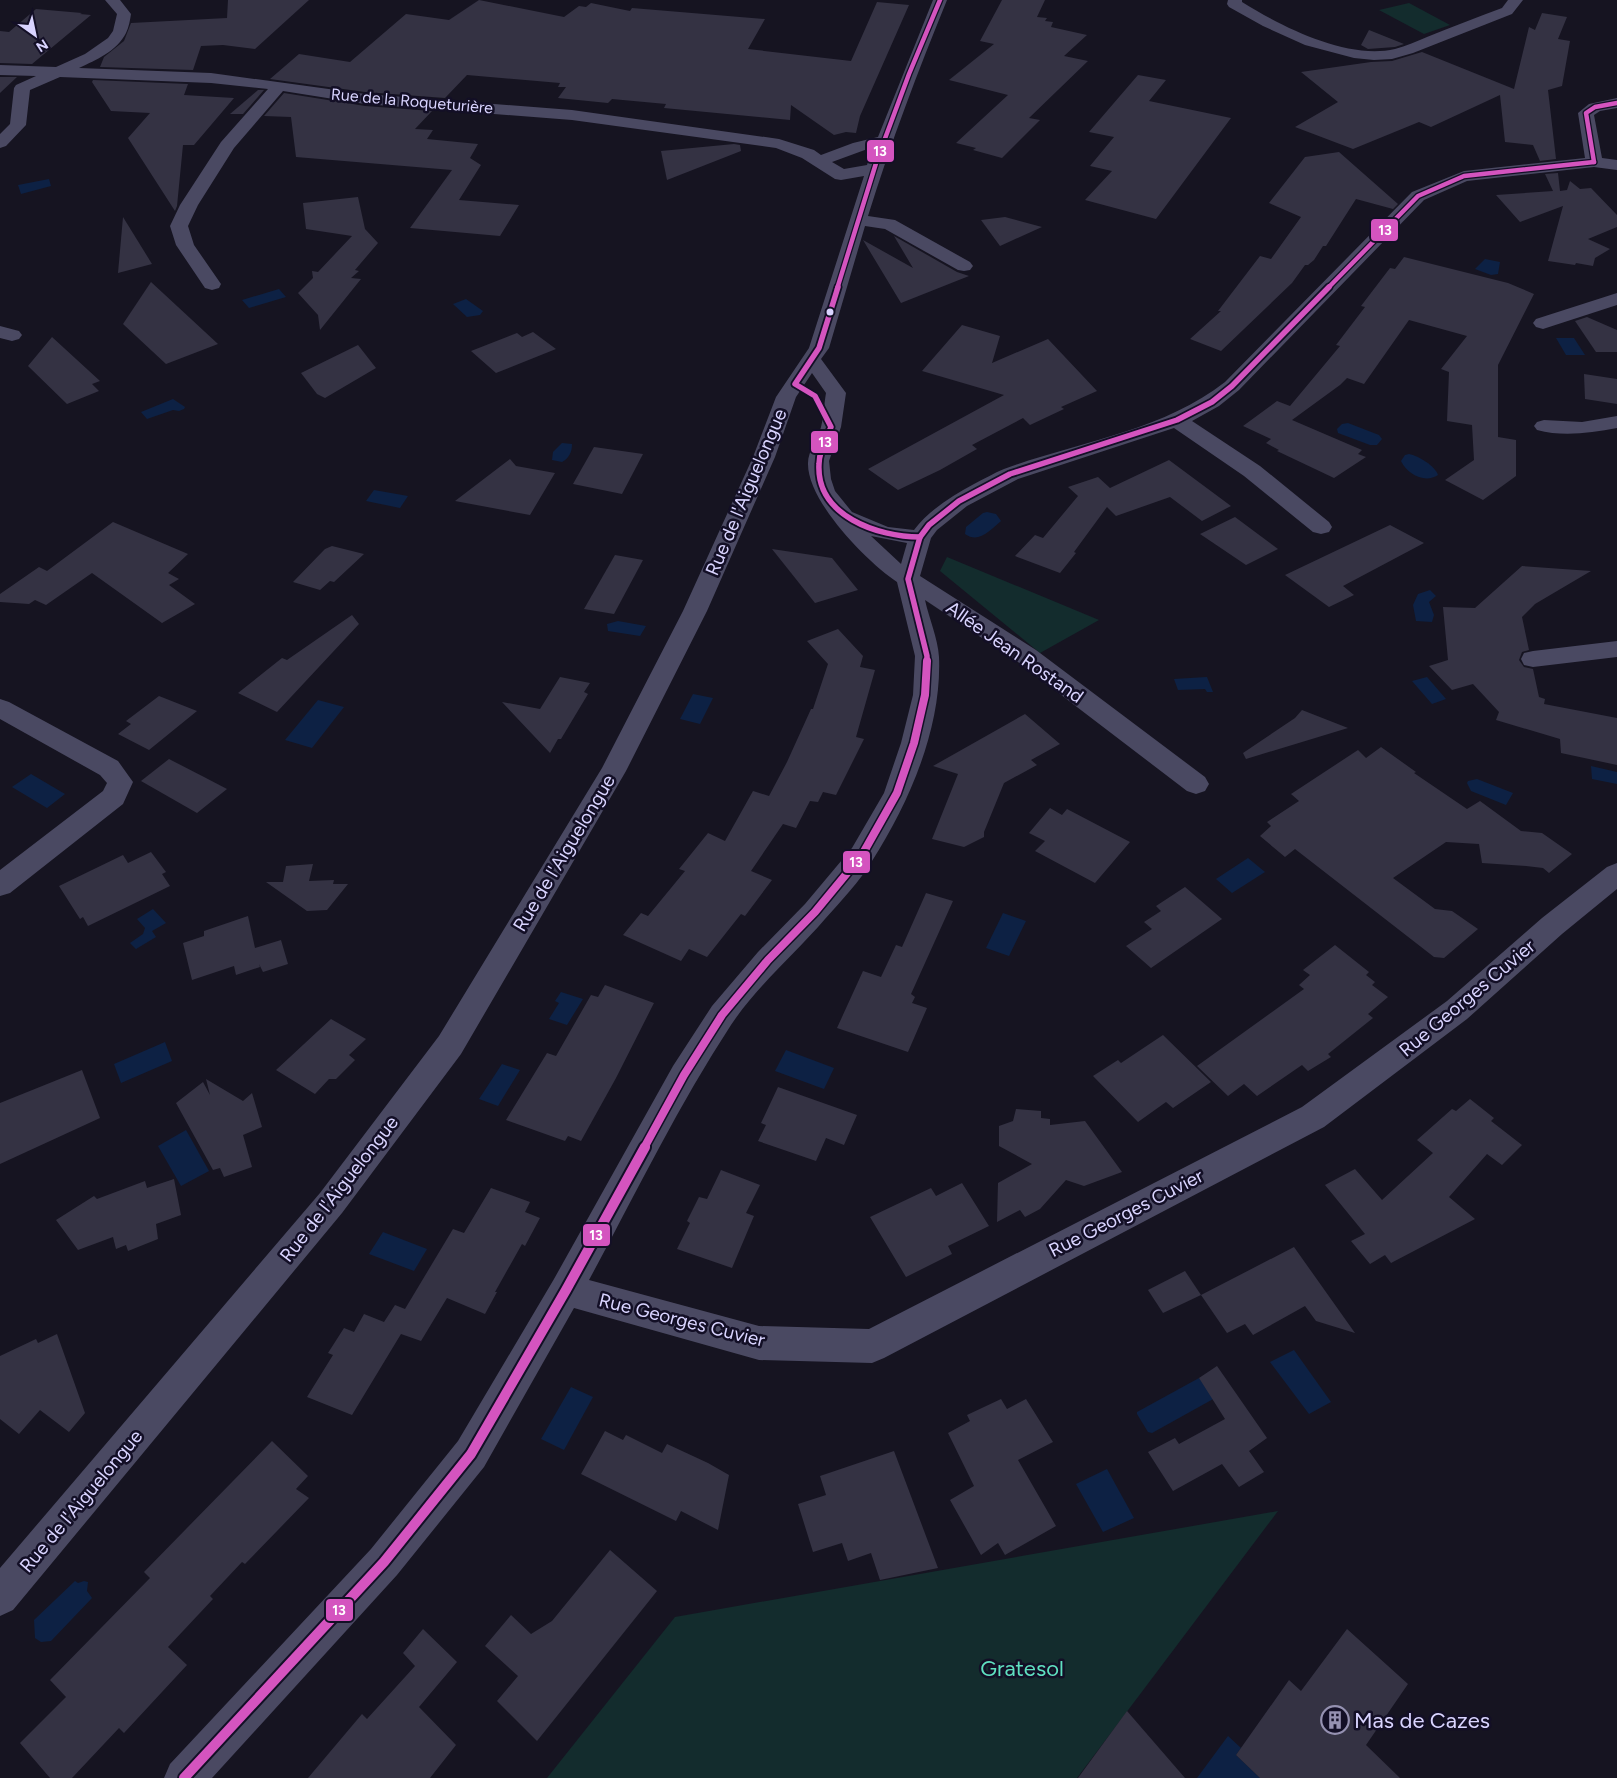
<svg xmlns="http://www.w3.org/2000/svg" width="1617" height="1778" font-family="Figtree,sans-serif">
  <rect width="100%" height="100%" fill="#161421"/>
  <!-- green -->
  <g fill="#132c2d">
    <path d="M1409,3L1450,25L1424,34L1379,10Z"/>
    <path d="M947,557L1099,620L1040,653L940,571Z"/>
    <path d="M1278,1511L1077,1778H547L675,1617Z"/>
  </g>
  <!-- water -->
  <g fill="#0d2144">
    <path d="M49,179L51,186L21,194L18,185Z"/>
    <path d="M1485,259L1500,262L1498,274L1491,275L1475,269Z"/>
    <path d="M279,289L286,297L249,308L242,300Z"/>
    <path d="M466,299L483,311L480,315L467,317L453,304Z"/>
    <path d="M1556,338H1574L1585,355H1566Z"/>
    <path d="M173,399L185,407L184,409L179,411L173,410L147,419L141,412Z"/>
    <path d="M1348,423L1379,435L1382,439L1377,445H1370L1338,433L1337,429L1342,424Z"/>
    <path d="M562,443L572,444C572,452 569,458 562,462L552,460L553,452Z"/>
    <path d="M1409,454C1419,456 1435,466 1438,475C1425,484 1407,474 1401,461L1405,455Z"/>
    <path d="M374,490L408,496L400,508L366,501Z"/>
    <path d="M987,512L996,514L1001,521C990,530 979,544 965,534L966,527L983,513Z"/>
    <path d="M1430,590L1436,596L1429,602L1434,615L1432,622L1416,621L1413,605L1418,594Z"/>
    <path d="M618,621L646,626L640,636L608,631L607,624Z"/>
    <path d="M1207,677L1213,692H1207L1205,689L1178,690L1174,679Z"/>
    <path d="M1427,677L1446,699L1432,704L1412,681Z"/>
    <path d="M693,694L713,698L700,724L680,719Z"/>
    <path d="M318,700L344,707L312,748L285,740Z"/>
    <path d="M1591,766L1617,772V784L1592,779Z"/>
    <path d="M31,774L65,794L47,808L12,787Z"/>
    <path d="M1477,779L1513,793L1506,805L1471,791L1467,783L1468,781Z"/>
    <path d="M1248,858L1265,872L1232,893L1216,879Z"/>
    <path d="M153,909L166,923L152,931L156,937L136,949L130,943L143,934L145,928L137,919Z"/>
    <path d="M1003,913L1026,921L1009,956L986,948Z"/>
    <path d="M561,992L583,999L567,1025L549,1019L559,1003L555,1001Z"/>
    <path d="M165,1042L172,1061L121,1083L114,1064Z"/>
    <path d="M786,1050L834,1068L824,1089L775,1071Z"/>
    <path d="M502,1064L520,1070L498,1106L479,1099Z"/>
    <path d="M186,1130L209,1171L181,1186L158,1146Z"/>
    <path d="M383,1232L427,1249L414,1271L369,1254Z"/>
    <path d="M1294,1350L1331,1402L1309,1414L1270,1362Z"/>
    <path d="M1199,1378L1215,1398L1152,1433L1148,1432L1137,1414V1412Z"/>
    <path d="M571,1387L593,1397L564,1450L541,1439Z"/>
    <path d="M1107,1469L1134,1518L1103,1532L1076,1484Z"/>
    <path d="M75,1581L78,1583L84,1581L88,1582L87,1591L92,1598L51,1641L41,1642L35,1638L34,1620Z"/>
    <path d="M1228,1736L1241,1748L1236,1755L1260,1778H1197Z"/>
  </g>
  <!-- building -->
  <g fill="#343243">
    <path d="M228,0H309L255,49L223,45L201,46L193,70L100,67L104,57L124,41L131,23L227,18Z"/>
    <path d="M479,0L564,17L579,6L586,7L591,3L630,11L632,8L765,19L748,49L851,61L877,2L909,5L860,116L856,133L846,132L834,135L791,105L790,120L664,108L666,104L612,99L608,103L558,98L566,87H558L560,83L467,75L445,98L365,92L270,79L299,54L350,62L406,14L449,20Z"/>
    <path d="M1002,0H1045L1037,17L1047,18L1045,21L1053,22L1051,27L1087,35L1064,56L1088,61L1029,118L1040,120L1002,158L973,150L976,148L956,143L1008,95L949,80L994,44L980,41Z"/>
    <path d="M36,9L82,13L80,14L91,15L32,64L0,63V31L9,32Z"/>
    <path d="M1542,13L1567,17L1558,39L1570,41L1562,86L1548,90L1556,159L1540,161L1533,145L1505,142L1500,95L1431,127L1419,122L1353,149L1295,127L1338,102L1301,72L1371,62L1392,61L1422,52L1514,89L1529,27L1535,30Z"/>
    <path d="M1369,30L1404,44L1395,47L1368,49L1361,45Z"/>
    <path d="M1138,75L1166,80L1149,101L1231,118L1156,219L1085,200L1112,171L1090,166L1114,137L1089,132Z"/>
    <path d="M0,77H17L0,93Z"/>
    <path d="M93,80L188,84L184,95L234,98L194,145H183L177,206L175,211L128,138L150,113L111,111L92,82Z"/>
    <path d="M258,90H264L243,114H230Z"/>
    <path d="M284,93L365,106L432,111L415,129L433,130L427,139L478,144L470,158L481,165L459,200L519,205L500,236L410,228L452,170L296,157L291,117L264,116Z"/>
    <path d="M734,144L740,145L741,151L667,180L661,151Z"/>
    <path d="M1339,152L1398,204L1393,209L1356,199L1326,246H1323L1314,260L1308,265H1305L1292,283L1221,351L1190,339L1221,311H1218L1260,256L1271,259L1301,217L1269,203L1305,157Z"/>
    <path d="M1558,173L1560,191L1567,190L1570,181L1580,189L1591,188L1617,215V227L1588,239L1610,249L1595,258L1593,266L1576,263L1575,265L1548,261L1563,206L1520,222L1496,195L1553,191L1545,174Z"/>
    <path d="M358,197L365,229L378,243L355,270L359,271L351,278L361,279L320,330L318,315L298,293L313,278L312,271L318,272L352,236L306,229L303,203Z"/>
    <path d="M123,217L152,264L118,273Z"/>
    <path d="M1005,217L1042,227L1000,246L981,220Z"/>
    <path d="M894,236L957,272L969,276L901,303L863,240L913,268Z"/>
    <path d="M1404,257L1508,283L1534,294L1498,365V437L1516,440V476L1483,500L1445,480L1474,460L1472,425L1447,421L1449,372L1441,369L1467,336L1409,320L1364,384L1347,378L1340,385L1292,420L1362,450L1358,454L1366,457L1334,478L1277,451L1279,450L1266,443L1271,439L1243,426L1277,401L1290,406L1340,346L1336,345L1365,307L1361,306L1390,268L1395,269Z"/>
    <path d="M151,282L164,294L218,344L166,364L123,324Z"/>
    <path d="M1587,317L1617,330V352H1596L1575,321Z"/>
    <path d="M962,325L1000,336L992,363L1048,339L1097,391L1061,407L1064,409L1030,425L1023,418L972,445L977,449L940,470L898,490L868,469L1004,395L922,371Z"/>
    <path d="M533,332L556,349L496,373L471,351L517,333L522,337Z"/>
    <path d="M52,337L100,381L92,384L99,391L67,404L28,366Z"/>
    <path d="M358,345L376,368L325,398L317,394L301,373Z"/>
    <path d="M1584,374L1617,379V404L1585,399Z"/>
    <path d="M594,447L643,454L622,494L573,484Z"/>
    <path d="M510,459L516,466L555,473L530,515L455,501Z"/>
    <path d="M1169,460L1231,506L1202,521L1170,497L1116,516L1107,507L1074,552L1076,553L1060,573L1015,556L1035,535L1043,538L1078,496L1068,487L1098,477L1110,488Z"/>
    <path d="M1235,517L1278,549L1246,565L1200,534Z"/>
    <path d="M113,522L188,554L168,573L179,579L169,585L195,604L162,623L92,573L46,605L35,600L29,604L0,602V594L39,567L47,571Z"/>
    <path d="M1390,525L1424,543L1343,586L1354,595L1329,607L1285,575Z"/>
    <path d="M332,546L364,554L334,582L330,581L320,590L293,582L325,549Z"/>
    <path d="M772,549L832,558L858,590L815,603Z"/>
    <path d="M615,555L643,560L614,614L584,609Z"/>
    <path d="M1522,566L1591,571L1535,604L1522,617L1529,650L1522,652L1519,660L1524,667L1533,669L1539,697L1545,699L1544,704L1617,718V765L1561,753L1560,739L1496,720L1499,712L1473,684L1452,690L1429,666L1448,660L1443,607L1475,608Z"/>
    <path d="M352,615L359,624L277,712L238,693L282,658L287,660Z"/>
    <path d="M838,629L863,656L860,667L875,670L856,737L864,739L836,795L823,792L818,802L810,801L796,828L783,824L751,871L772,880L745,916L741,914L707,957L689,949L681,961L623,935L641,913L648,916L685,871L679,869L708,833L725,841L753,791L769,796L787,762L811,709H813L828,664L807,641Z"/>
    <path d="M560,677L590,683L584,692L588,694L561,739H558L550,753L502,702L540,709Z"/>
    <path d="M159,696L197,711L149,750L118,734L131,724L126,721Z"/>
    <path d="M1302,710L1348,728L1246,759L1243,753L1295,718Z"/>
    <path d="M1025,714L1060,744L1031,760L1037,765L1004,783L984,832V837L964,847L932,839L958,774L933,766Z"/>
    <path d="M1381,747L1416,772L1414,773L1467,809L1480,801L1521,831L1542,833L1572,854L1549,873L1543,868L1526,866L1482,863L1479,844L1446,842L1393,878L1435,909L1452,911L1478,929L1444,958L1434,957L1295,849L1285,857L1260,836L1271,826L1267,822L1299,801L1291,794L1358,750L1366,758Z"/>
    <path d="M169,759L204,777L227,789L197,813L141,781Z"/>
    <path d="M1050,808L1062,815L1067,809L1130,842L1095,883L1035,851L1045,841L1029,833Z"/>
    <path d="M151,852L166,872L162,874L170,886L88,926L83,917L80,919L59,886L123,855L128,863Z"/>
    <path d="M313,864L309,881L334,880L333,884H348L327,910L307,911L266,882H283L286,866Z"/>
    <path d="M1185,887L1222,919L1151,968L1126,946L1152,929L1144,922L1161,911L1156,906Z"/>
    <path d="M926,893L953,901L911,994L915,997L912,1003L927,1008L908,1052L837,1028L863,971L881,977L896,945L902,947Z"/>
    <path d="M248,916L255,948L281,940L288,964L263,972L259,964L260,967L236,975L234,966L192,980L183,943L204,936V931Z"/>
    <path d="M1335,945L1369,972L1366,975L1375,982L1372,985L1388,997L1368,1014L1373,1018L1328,1054L1331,1057L1308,1071L1302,1065L1257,1096L1244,1084L1228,1096L1197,1066L1304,989L1299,985L1310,975L1303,970Z"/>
    <path d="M605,985L654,1003L616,1078L581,1141L568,1136L565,1141L506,1120L547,1053L556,1056L591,995L598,997Z"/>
    <path d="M331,1019L366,1039L349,1055L355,1060L336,1079H329L315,1094L276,1070Z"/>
    <path d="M1163,1035L1211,1082L1173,1108L1166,1102L1138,1122L1093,1076L1118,1060L1121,1063Z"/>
    <path d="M82,1070L100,1118L0,1164V1103Z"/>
    <path d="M206,1079L243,1101L252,1093L262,1127L243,1135L252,1167L224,1177L220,1168L213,1170L176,1103L203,1082L210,1095Z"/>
    <path d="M778,1087L857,1115L844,1145L826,1138L816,1161L758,1141L766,1125L761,1123Z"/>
    <path d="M1470,1099L1494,1118L1491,1121L1522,1145L1502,1165L1487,1154L1449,1197L1475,1219L1391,1263L1385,1255L1370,1264L1351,1241L1365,1234L1325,1185L1355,1169L1382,1200L1433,1153L1417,1140L1452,1109L1456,1111Z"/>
    <path d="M1016,1109L1041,1111V1118L1050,1119V1125L1085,1121L1122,1172L1084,1186L1066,1180L1040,1209L1025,1217L1020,1210L997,1222L998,1183L1032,1164L999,1146V1126L1013,1121Z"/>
    <path d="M721,1170L760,1185L746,1213L754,1216L732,1268L677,1249L690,1223L687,1221L699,1197L707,1199Z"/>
    <path d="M174,1179L181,1215L156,1224L158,1239L128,1251L126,1245L116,1249L113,1237L78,1250L56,1220L94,1196L97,1199L145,1181L147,1188Z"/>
    <path d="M962,1183L989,1226L948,1246L952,1254L906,1277L870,1217L931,1188L936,1196Z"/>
    <path d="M491,1188L530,1202L525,1212L540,1218L525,1246L522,1244L495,1292H497L485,1314L447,1298L421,1341L401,1334L352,1415L307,1397L333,1355L328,1353L344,1328L354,1332L364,1314L384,1322L395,1305L405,1309L453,1229L464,1233Z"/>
    <path d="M1294,1247L1355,1333L1316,1321L1305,1306L1253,1335L1245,1324L1227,1333L1201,1295Z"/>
    <path d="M1185,1271L1201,1295L1163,1313L1148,1290Z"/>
    <path d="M57,1334L85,1413L69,1432L40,1410L19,1434L0,1419V1356L36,1339L38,1343Z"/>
    <path d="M1217,1366L1267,1438L1249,1451L1264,1472L1239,1487L1222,1464L1173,1491L1148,1452L1175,1438L1179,1444L1225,1419L1199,1378Z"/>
    <path d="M1001,1399L1007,1409L1026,1399L1053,1442L1018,1460L1056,1526L1005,1555L998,1543L981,1555L950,1500L974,1486L948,1433L970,1421L967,1415Z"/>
    <path d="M605,1431L623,1440L626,1435L662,1453L667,1444L708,1463L729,1475L718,1530L681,1511L676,1521L581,1474Z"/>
    <path d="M272,1441L308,1476L296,1489L309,1498L245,1564L242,1562L210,1596L213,1599L168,1647L187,1665L124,1733L119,1728L72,1778H50L20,1743L66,1697L50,1680L150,1578L144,1572Z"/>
    <path d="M894,1451L938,1568L880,1580L871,1553L848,1561L842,1543L813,1552L798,1504L826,1495L820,1476Z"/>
    <path d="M610,1550L657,1591L537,1741L497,1701L518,1676L485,1646L511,1615L531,1634L552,1621Z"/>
    <path d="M423,1629L457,1662L419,1707L456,1745L430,1778H308L362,1714L367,1719L415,1666L403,1653Z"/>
    <path d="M1347,1629L1408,1684L1366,1745L1400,1778H1260L1236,1755L1289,1680L1301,1691Z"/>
    <path d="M1127,1711L1185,1778H1078Z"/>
  </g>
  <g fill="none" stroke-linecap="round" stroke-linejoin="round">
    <!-- minor -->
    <g fill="#4a4962" fill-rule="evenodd">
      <path d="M105,0H120L131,14C130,20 129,27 126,33C117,51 96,60 79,68L211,73L365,94L572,110L779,139L814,150L821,155L853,143L878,137L933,0H947C918,71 891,142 868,216L895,220L970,262L973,266L970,270L964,271L958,270L885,229L865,226L829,348L821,359L846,393L841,427L829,461L831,479L835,491L852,512L888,527L914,530C929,510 952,496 974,484C984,479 994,473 1004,469C1077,442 1163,431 1225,382L1412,192L1464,171L1585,158L1578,113L1589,104L1617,98V108L1600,111L1594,115L1602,158L1617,160V170L1594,167L1467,181L1424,200L1239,390L1219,406L1192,421L1260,466L1329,522L1332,527L1329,532L1321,534L1313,532L1244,476L1174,428L1018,479L967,506L937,530L931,538L920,576L1036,650L1205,777L1209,784L1205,791L1196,794L1187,791L1018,662L925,600C929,618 938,639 939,657C942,728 909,803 872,861C860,881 841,901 825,919C794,955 757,986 731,1025C678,1106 635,1195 589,1280L759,1326L869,1329L1302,1107L1447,1001L1542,918L1607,867L1617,863V889L1562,934L1467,1019L1324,1127L884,1358L872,1363L759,1360L574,1308L484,1467L397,1575L212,1778H164L170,1764L371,1549L458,1441L554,1279L673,1066L712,1006L758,952L805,904L852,848L884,793L901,743L913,695L915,656L897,582C867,562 807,501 808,463C808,451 818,439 821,427C824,416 824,404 826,393L812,373L796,397L775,457L707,611L626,771L461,1054L342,1213L13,1610L0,1616V1568L320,1193L439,1036L602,768L683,611L753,457L776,397L809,348L864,176L841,180L835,179L802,158L776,148L572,120L365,104L283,91L234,148L198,205L188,226L194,245L221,284L219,288L212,290L205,288L176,245L170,226L180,205L221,142L268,89L211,83L60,77L30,90L26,125L6,146L0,148V134L10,124L14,88L16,85L36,76L0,75V65L56,67L85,54L108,38L113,31L117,14ZM873,147L867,165L844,169L832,162ZM871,536L907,543L901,564L900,563Z"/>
      <path d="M1228,0H1242V2C1282,27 1347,60 1395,49C1406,46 1417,41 1427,37C1452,27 1477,17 1502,8L1508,0H1523L1512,14L1413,53L1392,59L1374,60L1354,58L1305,45L1263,26L1229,7L1227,4Z"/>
      <path d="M1617,293V305L1543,329L1536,327L1533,323L1536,319Z"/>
      <path d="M0,326L19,331L22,335L19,339L12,341L0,338Z"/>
      <path d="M1617,416V428C1590,433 1563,437 1537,430L1534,426L1537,422L1544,420L1582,422Z"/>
      <path d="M1617,641V657L1533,667L1524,665L1521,659L1524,653L1533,651Z"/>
      <path d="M0,699L9,702L118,761L133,782L123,804L10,893L0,896V870L103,791L107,783L100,775L0,719Z"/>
    </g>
    <defs>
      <g id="bus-1-far3">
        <path d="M1594,162L1586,113L1595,107L1617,103"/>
        <path d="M837,289L877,160L909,74L940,0"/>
        <path d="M1327,289L1418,196L1464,176L1594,162"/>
      </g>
      <g id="bus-1-far2">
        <path d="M838,287L819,348L795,384L815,396L831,427C826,439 819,451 819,464C816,516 878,537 920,537"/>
        <path d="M927,663V656L908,579L920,537L929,525L959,501L1010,474L1177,420L1212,402L1232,386L1329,287"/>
      </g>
      <path id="bus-1-far1" d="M644,1148L684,1075L722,1015L768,960L815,912L862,855L897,793L914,743L925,695L927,661"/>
      <path id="bus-1" d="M184,1778L384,1562L471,1454L566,1290L645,1147"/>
    </defs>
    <!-- bus-1-far3 casing -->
    <use href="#bus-1-far3" stroke="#130f26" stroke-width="7"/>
    <!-- bus-1-far2 casing -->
    <use href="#bus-1-far2" stroke="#130f26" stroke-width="9"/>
    <!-- bus-1-far1 casing -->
    <use href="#bus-1-far1" stroke="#130f26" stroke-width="11"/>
    <!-- bus-1 casing -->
    <use href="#bus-1" stroke="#130f26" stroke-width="14"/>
    <!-- bus-1-far3 -->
    <use href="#bus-1-far3" stroke="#d454bf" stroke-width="4.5"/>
    <!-- bus-1-far2 -->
    <use href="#bus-1-far2" stroke="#d454bf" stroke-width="5.5"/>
    <!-- bus-1-far1 -->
    <use href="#bus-1-far1" stroke="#d454bf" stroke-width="8"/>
    <!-- bus-1 -->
    <use href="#bus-1" stroke="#d454bf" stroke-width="10"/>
  </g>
  <!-- icons -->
  <defs>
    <symbol id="building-ring" viewBox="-11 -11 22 22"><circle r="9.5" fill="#130f26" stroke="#9591b1" stroke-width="1.5"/><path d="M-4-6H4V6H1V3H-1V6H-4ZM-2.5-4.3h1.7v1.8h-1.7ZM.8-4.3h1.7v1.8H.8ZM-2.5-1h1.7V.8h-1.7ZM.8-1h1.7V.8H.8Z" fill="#9591b1"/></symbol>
  </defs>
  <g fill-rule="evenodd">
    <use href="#building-ring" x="1319" y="1704" width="32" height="32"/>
  </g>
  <!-- markers -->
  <circle fill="#d9d4ff" stroke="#130f26" stroke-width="2" cx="830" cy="312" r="4.5"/>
  <g text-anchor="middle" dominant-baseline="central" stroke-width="5" stroke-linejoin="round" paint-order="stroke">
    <!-- far-street labels -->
    <g font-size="16" fill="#d9d4ff" stroke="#130f26">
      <text transform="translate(412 101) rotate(5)">Rue de la Roqueturière</text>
    </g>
    <!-- street labels -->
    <g font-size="19" fill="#d9d4ff" stroke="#130f26">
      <text transform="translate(746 492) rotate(-67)">Rue de l'Aiguelongue</text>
      <text transform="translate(1015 652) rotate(35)">Allée Jean Rostand</text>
      <text transform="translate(564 853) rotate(-59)">Rue de l'Aiguelongue</text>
      <text transform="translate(1467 998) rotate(-40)">Rue Georges Cuvier</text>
      <text transform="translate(339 1189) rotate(-52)">Rue de l'Aiguelongue</text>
      <text transform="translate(1126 1213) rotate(-27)">Rue Georges Cuvier</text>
      <text transform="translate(682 1320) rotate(14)">Rue Georges Cuvier</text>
      <text transform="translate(81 1501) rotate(-50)">Rue de l'Aiguelongue</text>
    </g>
    <!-- near-park labels -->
    <g font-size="22" fill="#5fe0c0" stroke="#130f26">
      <text x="1022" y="1668">Gratesol</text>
    </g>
    <!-- near-poi labels -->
    <g font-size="22" fill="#d9d4ff" stroke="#130f26" text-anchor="start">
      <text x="1354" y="1720">Mas de Cazes</text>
    </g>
  </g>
  <g stroke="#130f26" stroke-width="2">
    <rect x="866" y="139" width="29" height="24" rx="5" fill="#d454bf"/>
    <rect x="1370" y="218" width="29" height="24" rx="5" fill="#d454bf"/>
    <rect x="810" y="430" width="29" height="24" rx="5" fill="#d454bf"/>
    <rect x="842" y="850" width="29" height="24" rx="5" fill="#d454bf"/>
    <rect x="582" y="1223" width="29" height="24" rx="5" fill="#d454bf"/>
    <rect x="325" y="1598" width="29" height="24" rx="5" fill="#d454bf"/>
  </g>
  <g font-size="14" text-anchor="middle" font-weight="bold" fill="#fff">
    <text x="880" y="156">13</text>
    <text x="1385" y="235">13</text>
    <text x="825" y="447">13</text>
    <text x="856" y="867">13</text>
    <text x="596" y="1240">13</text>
    <text x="339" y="1615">13</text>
  </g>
  <!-- north arrow -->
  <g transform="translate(35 35) rotate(147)" stroke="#130f26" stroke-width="4" paint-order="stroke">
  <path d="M0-4L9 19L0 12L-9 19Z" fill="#d9d4ff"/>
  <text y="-8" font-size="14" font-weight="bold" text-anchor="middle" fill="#d9d4ff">N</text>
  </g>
</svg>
